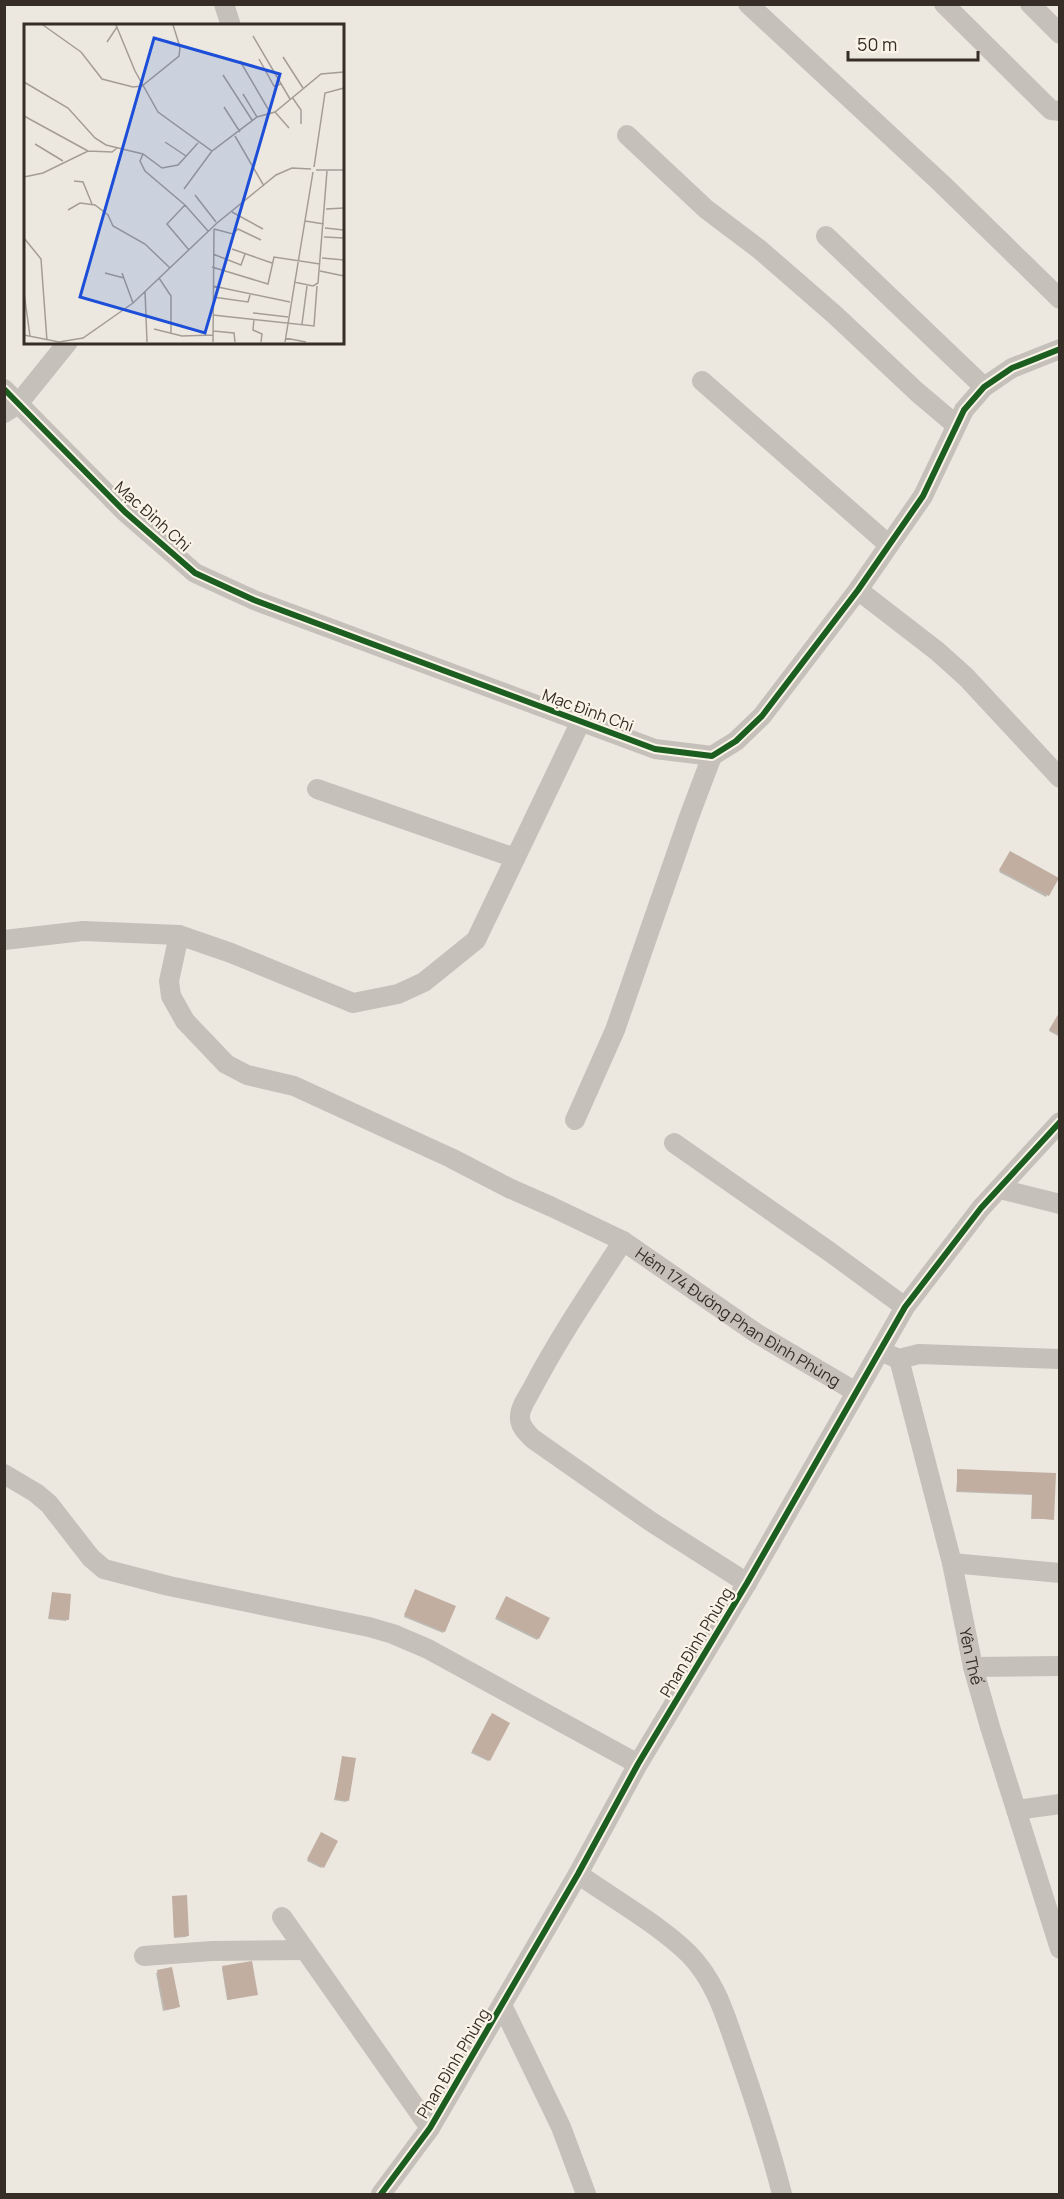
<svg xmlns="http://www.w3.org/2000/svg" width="1064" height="2199" font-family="Manrope,sans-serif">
  <rect width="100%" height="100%" fill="#ece8e0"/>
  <!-- shadow -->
  <g fill="#0003">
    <path d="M1009,854L1057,878L1046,897L999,872Z"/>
    <path d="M1060,1013V1037L1049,1031Z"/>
    <path d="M958,1471L1055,1475L1053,1519H1031L1032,1495L956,1492Z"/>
    <path d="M414,1592L444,1631L443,1633L404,1617Z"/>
    <path d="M52,1594L67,1619L66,1621L48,1619Z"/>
    <path d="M505,1599L538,1638L537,1640L495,1619Z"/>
    <path d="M490,1716L489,1760L488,1761L471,1753Z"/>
    <path d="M343,1758L347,1800L346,1802L334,1800Z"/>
    <path d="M320,1836L322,1867L321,1868L307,1861Z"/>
    <path d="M173,1898L187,1936L186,1937L174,1938Z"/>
    <path d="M223,1967L256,1994L227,2000L222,1969Z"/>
    <path d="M158,1972L178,2006L177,2008L163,2011L156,1973Z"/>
  </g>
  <!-- building -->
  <g fill="#c1aea1">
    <path d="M1010,851L1059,878L1049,896L999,870Z"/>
    <path d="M1060,1011V1035L1049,1030Z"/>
    <path d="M957,1469L1056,1473L1054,1520L1032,1518V1494L957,1491Z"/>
    <path d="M415,1589L456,1606L445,1632L404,1615Z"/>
    <path d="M52,1592L71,1594L69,1620L49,1618Z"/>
    <path d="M506,1596L550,1618L539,1639L496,1617Z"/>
    <path d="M492,1713L510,1723L490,1761L472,1751Z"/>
    <path d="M342,1756L356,1758L349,1801L335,1799Z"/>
    <path d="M321,1832L338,1841L324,1868L307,1859Z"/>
    <path d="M187,1895L189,1936L174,1937L172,1896Z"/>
    <path d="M252,1961L258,1995L228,2000L222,1966Z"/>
    <path d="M172,1967L180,2007L165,2010L157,1970Z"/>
  </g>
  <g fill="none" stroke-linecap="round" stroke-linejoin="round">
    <!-- minor -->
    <g stroke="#c5c0b9" stroke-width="20">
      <path d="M224,4L231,26"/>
      <path d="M748,4L941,183L1060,299"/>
      <path d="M944,4L1051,110L1060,111"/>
      <path d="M1030,4L1060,34"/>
      <path d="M627,135L706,209L759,249L835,315L917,392L956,425"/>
      <path d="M826,236L984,387"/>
      <path d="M702,381L889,545"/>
      <path d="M4,389L125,512L195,573L254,600L655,749L712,756L736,741L762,716L858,590L923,496L964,410L984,387L1012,368L1060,349"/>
      <path d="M4,413L18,404L68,342"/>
      <path d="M858,590L937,651L966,677L1060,778"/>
      <path d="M317,789L515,858"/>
      <path id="s1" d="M179,935L169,981L171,996L185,1021L226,1064L247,1075L294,1086L451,1158L511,1189L552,1207L623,1241L756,1333L856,1392"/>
      <path d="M4,940L83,931L179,935L231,953L353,1003L398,994L424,982L476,940L581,721"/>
      <path d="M575,1120L615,1030L689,817L712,756"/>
      <path d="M674,1143L830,1252L905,1307"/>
      <path d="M1000,1189L1060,1204"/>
      <path d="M623,1241C592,1289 559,1337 533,1387C529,1395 520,1407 520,1416C519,1426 527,1433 533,1439L650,1521L747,1583"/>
      <path d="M887,1354L899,1359L919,1354L1060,1359"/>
      <path id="s2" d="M899,1359L952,1563L973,1667L990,1727L1060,1949"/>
      <path d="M4,1474L36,1493L49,1504L91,1558L104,1569L169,1586L369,1627L393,1634L428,1649L638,1764"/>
      <path d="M952,1563L1060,1573"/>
      <path d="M973,1667L1060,1666"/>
      <path d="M1016,1810L1060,1804"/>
      <path d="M578,1874C612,1898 660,1925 689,1954C717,1983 726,2018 739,2055C755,2101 770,2147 782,2194"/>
      <path d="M282,1917L430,2128"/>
      <path d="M144,1956L212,1951L305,1950"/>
      <path d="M502,2005L561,2127L586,2194"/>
      <path d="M381,2194L430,2128L578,1874L638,1764L747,1583L905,1307L981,1208L1060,1122"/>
    </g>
    <defs>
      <g id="cycleway">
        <path d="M4,389L125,512L195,573L254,600L655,749L712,756L736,741L762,716L858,590L923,496L964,410L984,387L1012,368L1060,349"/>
        <path d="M381,2194L430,2128L578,1874L638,1764L747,1583L905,1307L981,1208L1060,1122"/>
      </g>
    </defs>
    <!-- cycleway casing -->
    <use href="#cycleway" stroke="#faf3e7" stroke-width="10"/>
    <!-- cycleway -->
    <use href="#cycleway" stroke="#1b5e20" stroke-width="6"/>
  </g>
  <g text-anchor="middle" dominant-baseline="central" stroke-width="4.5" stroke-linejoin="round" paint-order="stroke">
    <!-- street labels -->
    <g font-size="16" fill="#362d27" stroke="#faf3e7">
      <text transform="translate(153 516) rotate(42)">Mạc Đỉnh Chi</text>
      <text transform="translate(588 710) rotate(20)">Mạc Đỉnh Chi</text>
      <text stroke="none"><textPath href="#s1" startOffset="724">Hẻm 174 Đường Phan Đình Phùng</textPath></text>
      <text transform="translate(696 1642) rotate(-59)">Phan Đình Phùng</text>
      <text stroke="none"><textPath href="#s2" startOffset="306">Yên Thế</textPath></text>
      <text transform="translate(453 2063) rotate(-59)">Phan Đình Phùng</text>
    </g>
  </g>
  <!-- overview -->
  <g transform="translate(24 24)">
    <rect width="320" height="320" fill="#ece8e0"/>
    <path fill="none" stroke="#a39d96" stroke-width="1.5" d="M19,1L57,28L78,55L109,63L118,62L155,32L156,23L149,1M92,1L111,47L134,88L188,127L233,93L251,88L297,50L320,48M229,12L266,75M83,18L93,3M259,33L279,64M235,35L250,62L257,60M216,37L247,90M199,51L228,96M0,58L44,84L71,114L82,121L119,130L138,144L154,141L174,119M219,70L233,93M268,73L277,86V100M200,83L216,108M251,88L265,104M0,92L64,127M211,112L240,162M141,118L162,132M11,120L39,137M119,130L116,137L121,147L161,181L184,207M290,143L301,69L320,64M292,146H320M0,153L19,149L64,127L88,128L93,124M50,157L59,158L68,180M160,165L188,127M171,171L192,198M161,181L143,200L165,226M302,185L320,184M44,186L56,179L71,181L84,191L89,202L121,220L146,244M208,188L239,205M281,197L300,200M301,204L320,206M190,205L209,210L214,205L237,216M300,213L320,214M0,214L17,235L23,317M208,225L248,239M189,230L217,241L221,230M298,234L320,236M188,243L244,260L250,233L296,240M296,247L320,252M81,249L100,254M98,249L109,279M135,254L147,272V310M270,258L289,262L294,259L303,147M189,262L266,278M121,267L123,318M0,269L6,312M189,273L224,278L226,271M229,289L264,293M189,291L290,302L293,262M230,295L229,306L238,310L237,318M278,300L283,262M130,305L158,312L189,311M189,307L210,309L211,318M0,311L35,318L59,314L109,279L193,199L252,151L268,144L287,145M261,314L282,318M189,318L190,205M261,318L289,148"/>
    <path fill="#1d4ed8" fill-opacity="0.15" stroke="#1d4ed8" stroke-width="3" d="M130,14L256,50L181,309L56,273Z"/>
    <rect width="320" height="320" fill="none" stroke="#362d27" stroke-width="3"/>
  </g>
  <!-- border -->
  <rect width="1064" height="2199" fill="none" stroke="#362d27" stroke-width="12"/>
  <!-- scale -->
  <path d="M848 51v9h130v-9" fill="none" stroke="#362d27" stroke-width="3"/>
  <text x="857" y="51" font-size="18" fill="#362d27" stroke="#faf3e7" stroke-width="4.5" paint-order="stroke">50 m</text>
</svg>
